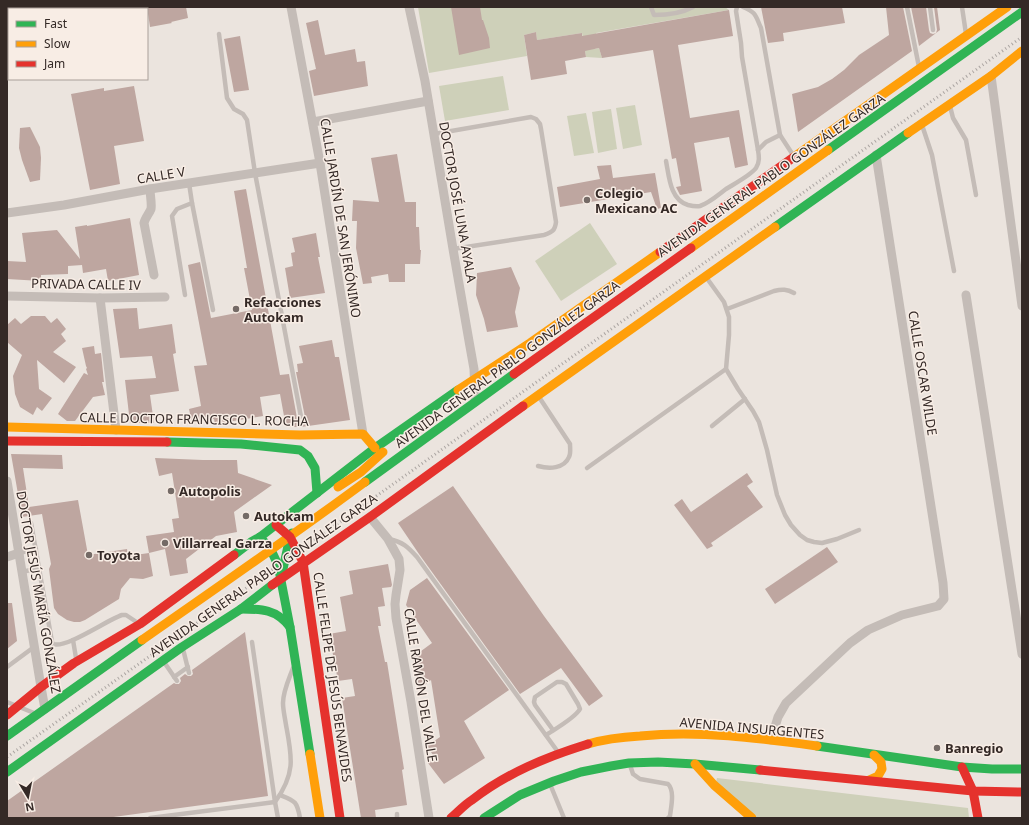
<svg xmlns="http://www.w3.org/2000/svg" width="1029" height="825" font-family="'Noto Sans',sans-serif">
  <rect width="100%" height="100%" fill="#ebe4de"/>
  <!-- green -->
  <g fill="#ced0b9">
    <path d="M418,7H725L729,10L596,33L597,37L595,49L599,48L602,58L586,57L582,33L537,40L536,32L524,35L527,56L429,73Z"/>
    <path d="M503,76L509,110L445,121L439,86Z"/>
    <path d="M635,105L642,145L623,149L616,108Z"/>
    <path d="M611,109L617,149L598,153L592,112Z"/>
    <path d="M586,113L594,153L574,156L567,116Z"/>
    <path d="M590,223L617,264L561,301L535,261Z"/>
    <path d="M717,778L968,808L969,818H758L716,782Z"/>
  </g>
  <!-- building -->
  <g fill="#bea6a0">
    <path d="M147,7H186L188,18L171,22L172,23L150,27Z"/>
    <path d="M451,7H480L482,20H483L489,38L490,48L459,55Z"/>
    <path d="M761,7H842L845,23L783,33L784,41L768,43Z"/>
    <path d="M886,7H903L912,51L798,132L792,94L818,87L832,79L844,70L859,55L889,35Z"/>
    <path d="M911,7H926L929,30L930,33L933,34L936,33L937,30L934,7H937L940,30L919,46Z"/>
    <path d="M729,10L733,36L678,45L690,118L739,110L748,165L735,168L729,137L694,143L702,191L680,195L676,187L681,186L676,158L672,159L653,50L602,58L599,48L585,51L586,57L565,61L567,74L531,80L524,35L536,32L537,40L582,33V36Z"/>
    <path d="M318,20L325,55L355,49L357,62L365,61L368,86L314,96L309,71L316,69L306,23Z"/>
    <path d="M240,36L249,90L234,92L224,39Z"/>
    <path d="M134,86L144,141L114,146L120,184L90,190L71,94L104,88V91Z"/>
    <path d="M30,127L40,147L41,158L40,180L30,182L22,160L19,148L20,128Z"/>
    <path d="M397,154L405,202H416V227H419L420,250H421L420,264H405V282H389L388,274L371,277L372,283L363,284L356,248L357,221H352L353,200L379,202L371,158Z"/>
    <path d="M611,165L613,178L655,173L661,208L657,209L651,192L560,207L557,187L600,179L597,166Z"/>
    <path d="M246,189L280,375L289,374L297,418L298,420L301,421L304,420L305,417L296,372H298L297,364L303,363L299,346L332,340L335,357H339L350,420L301,427H286L280,394L260,397L263,416L215,424L214,419L192,423L189,409L201,406L194,366L207,365L188,265L200,262L211,318L252,310L244,268H247L234,191Z"/>
    <path d="M130,218L139,275L108,281L106,269L83,273L82,265L68,266V274L41,275V281L7,279V261L26,262L22,233L57,230L80,259L75,227L87,225V226Z"/>
    <path d="M316,233L320,257H318L325,293L290,298L285,268L293,266L291,253L295,252L292,238Z"/>
    <path d="M511,267L520,288L515,312L518,327L487,332L484,319L476,295L477,273Z"/>
    <path d="M137,308L139,329L172,324L176,353L173,354L179,391L150,395L154,423H130L125,380L156,378L152,356L120,358L113,309Z"/>
    <path d="M31,316H45L51,323L57,318L66,329L61,334L66,341L53,352L76,367L64,383L37,360L39,389L52,398L42,411L37,407L33,415L20,407L15,394L13,376L22,355L7,342V325L15,318L21,324Z"/>
    <path d="M94,346L95,354L101,353L104,382H102L105,395L93,397L75,421H67L58,414L84,373L88,375L86,369L87,368L86,366L82,348Z"/>
    <path d="M11,454L62,455L63,469L23,468L29,507L78,500L88,555L127,549L128,556L149,553L153,576L143,579L130,578L121,589L119,599L85,620L80,622H74L67,620L58,614L54,608L49,569L51,564L42,514L22,517Z"/>
    <path d="M155,458L203,460H237L238,473L272,485L234,512L237,532L216,536L186,559L188,573L170,576L165,549L149,553L146,536L174,532L172,519L179,518L172,473L159,476Z"/>
    <path d="M747,473L753,482L747,486L763,507L711,543L713,546L707,549L674,505L682,499L691,512Z"/>
    <path d="M453,486L544,616L603,696L589,706L561,668L520,694L419,554L398,523Z"/>
    <path d="M827,547L838,562L775,604L765,589Z"/>
    <path d="M388,564L392,585L391,587L382,588L385,606L378,607L381,626H378L385,662H387L404,769L402,770L407,805L375,810L376,818H361L342,698L355,696L352,679L338,681L329,634L346,631L340,597L353,594L349,571Z"/>
    <path d="M427,578L509,690L464,721L485,758L444,784L428,763L435,758L427,746L440,737L431,680L419,689L413,657L432,643L406,605L410,590Z"/>
    <path d="M7,603H12L17,641L7,649Z"/>
    <path d="M245,632L268,796L106,818H7V801L174,683L176,684H179L181,681L180,678L185,674L188,676H191L193,674L192,670Z"/>
  </g>
  <g fill="none" stroke-linecap="round" stroke-linejoin="round">
    <!-- lane -->
    <g stroke="#c4bcb7" stroke-width="4.5">
      <path d="M112,7V9"/>
      <path d="M135,7V9"/>
      <path d="M651,7L654,15C666,15 682,13 693,7"/>
      <path d="M743,7C757,13 755,15 761,28L780,135L793,155"/>
      <path d="M907,7L919,67"/>
      <path d="M930,7L933,30"/>
      <path d="M962,7L966,34"/>
      <path d="M219,34L227,98L234,109L243,114L247,120L255,173L301,417"/>
      <path d="M950,106L953,118L966,140L976,195"/>
      <path d="M922,125L932,155L954,271"/>
      <path d="M434,134L531,117L536,119L540,124L541,129L556,222C555,231 552,232 544,235L453,249"/>
      <path d="M758,150L766,142L780,135"/>
      <path d="M666,161C669,176 670,200 688,205C692,206 696,207 700,206C709,203 718,195 726,189C734,184 751,175 756,168C760,162 759,156 758,150L742,57L741,43L736,11L737,7"/>
      <path d="M192,203L213,310"/>
      <path d="M706,277L724,302L729,317V335L726,369L738,389L753,411L759,422L767,450L777,495L785,515L791,525L800,535L807,540L814,542L822,543L837,539L859,530"/>
      <path d="M185,295L172,216L177,209L192,203L189,183"/>
      <path d="M727,309L774,291C782,289 787,289 794,293"/>
      <path d="M712,426L745,399"/>
      <path d="M538,466C549,469 564,469 569,457C571,453 570,448 570,444L539,397"/>
      <path d="M587,468L726,369"/>
      <path d="M31,523L52,642L53,644C66,649 107,620 122,615H126L138,623"/>
      <path d="M389,539C403,542 408,547 417,557L558,752"/>
      <path d="M19,553L36,549"/>
      <path d="M22,572L39,568"/>
      <path d="M73,640L76,658"/>
      <path d="M252,642L275,802L278,818"/>
      <path d="M183,649L189,673"/>
      <path d="M164,662L177,681"/>
      <path d="M7,667L34,647"/>
      <path d="M174,677L188,667"/>
      <path d="M7,702L34,713"/>
      <path d="M546,735C555,729 575,718 580,709L578,704L566,684L562,682H557L535,697L534,702L535,705L553,730"/>
      <path d="M630,765L633,774L640,779L668,784C675,791 671,807 670,816L668,818"/>
      <path d="M550,784L564,818"/>
      <path d="M280,795C295,801 297,801 300,818"/>
      <path d="M397,814V818"/>
      <path d="M150,818L275,802C296,773 292,757 286,725C285,718 283,710 283,703C283,691 289,679 293,668"/>
    </g>
    <!-- street -->
    <g stroke="#c4bcb7" stroke-width="9">
      <path d="M291,7L320,163L363,434"/>
      <path d="M409,7L425,81L453,249L469,341L474,369L475,393V402"/>
      <path d="M991,76L1022,306"/>
      <path d="M313,122L428,101"/>
      <path d="M150,189C150,195 152,203 151,209C149,214 145,218 144,223L154,275"/>
      <path d="M7,213L64,205L150,189L320,163"/>
      <path d="M966,295L1022,654"/>
      <path d="M7,296L100,298L165,297"/>
      <path d="M100,298L116,430"/>
      <path d="M7,481L41,687L45,709"/>
      <path d="M370,517L388,539L399,559L400,570L396,595L395,604L396,618L411,702L429,818"/>
      <path d="M7,557L19,553"/>
      <path d="M771,740L778,717L786,703L850,643L868,630L902,615L938,606L944,599L943,583L876,155"/>
    </g>
    <!-- fast -->
    <g stroke="#30b455" stroke-width="9">
      <path d="M828,150L1022,12"/>
      <path d="M775,227L908,133"/>
      <path d="M167,442L241,444L300,450L308,456L315,468L317,493"/>
      <path d="M365,482L514,374"/>
      <path d="M260,537L271,550L278,565L290,627L310,754"/>
      <path d="M234,555L251,542L260,537L375,448L458,390"/>
      <path d="M281,578L290,537L292,533"/>
      <path d="M241,609C262,609 276,609 290,627"/>
      <path d="M7,736L142,640"/>
      <path d="M817,746L962,767L992,769H1022"/>
      <path d="M7,772L182,647L241,609L272,585"/>
      <path d="M484,818L520,795L554,781L581,772L611,766L629,763L658,762L695,764L760,770"/>
    </g>
    <!-- slow -->
    <g stroke="#ff9f0a" stroke-width="9">
      <path d="M908,133L991,76L1022,51"/>
      <path d="M794,157L1007,7"/>
      <path d="M691,248L828,150"/>
      <path d="M458,390L530,343L660,252"/>
      <path d="M523,406L775,227"/>
      <path d="M7,427L300,435L363,434L375,448"/>
      <path d="M338,487L361,472L383,452"/>
      <path d="M142,640C217,588 292,536 365,482"/>
      <path d="M588,744C605,739 623,737 640,736C699,730 758,738 817,746"/>
      <path d="M310,754L320,818"/>
      <path d="M695,764L714,785L752,818"/>
      <path d="M869,780L878,776L882,769L881,762L874,755"/>
    </g>
    <!-- jam -->
    <g stroke="#e5322d" stroke-width="9">
      <path d="M660,252L794,157"/>
      <path d="M514,374L691,248"/>
      <path d="M7,441L167,442"/>
      <path d="M276,525L290,537L303,562L340,818"/>
      <path d="M272,585L370,517L523,406"/>
      <path d="M7,715L41,687L74,663L140,624L234,555"/>
      <path d="M962,767L973,791L978,818"/>
      <path d="M760,770L973,791L1022,792"/>
      <path d="M451,818C458,812 464,805 472,800C507,773 546,757 588,744"/>
    </g>
    <!-- rail -->
    <path stroke="#aba5a2" stroke-width="3" stroke-dasharray="1 3" stroke-linecap="butt" d="M7,757L337,524L1022,37"/>
  </g>
  <!-- markers -->
  <g fill="#746a66" stroke="#f8ede5" stroke-width="1.5">
    <circle cx="587" cy="200" r="4"/>
    <circle cx="236" cy="309" r="4"/>
    <circle cx="171" cy="491" r="4"/>
    <circle cx="246" cy="516" r="4"/>
    <circle cx="165" cy="543" r="4"/>
    <circle cx="89" cy="555" r="4"/>
    <circle cx="937" cy="748" r="4"/>
  </g>
  <g text-anchor="middle" dominant-baseline="central" stroke-width="3" stroke-linejoin="round" paint-order="stroke">
    <!-- street labels -->
    <g font-size="13" fill="#342926" stroke="#f8ede5">
      <text transform="translate(161 175) rotate(-9)">CALLE V</text>
      <text transform="translate(771 175) rotate(-35)">AVENIDA GENERAL PABLO GONZÁLEZ GARZA</text>
      <text transform="translate(458 202) rotate(80)">DOCTOR JOSÉ LUNA AYALA</text>
      <text transform="translate(341 218) rotate(81)">CALLE JARDÍN DE SAN JERÓNIMO</text>
      <text transform="translate(86 284) rotate(1)">PRIVADA CALLE IV</text>
      <text transform="translate(507 364) rotate(-36)">AVENIDA GENERAL PABLO GONZÁLEZ GARZA</text>
      <text transform="translate(923 373) rotate(81)">CALLE OSCAR WILDE</text>
      <text transform="translate(194 419) rotate(1)">CALLE DOCTOR FRANCISCO L. ROCHA</text>
      <text transform="translate(263 575) rotate(-35)">AVENIDA GENERAL PABLO GONZÁLEZ GARZA</text>
      <text transform="translate(39 592) rotate(80)">DOCTOR JESÚS MARÍA GONZÁLEZ</text>
      <text transform="translate(333 677) rotate(82)">CALLE FELIPE DE JESÚS BENAVIDES</text>
      <text transform="translate(421 685) rotate(81)">CALLE RAMÓN DEL VALLE</text>
      <text transform="translate(752 728) rotate(5)">AVENIDA INSURGENTES</text>
    </g>
    <!-- poi labels -->
    <g font-size="13" font-weight="bold" fill="#342926" stroke="#f8ede5" text-anchor="start">
      <text x="595" y="193">Colegio<tspan x="595" dy="15">Mexicano AC</tspan></text>
      <text x="244" y="302">Refacciones<tspan x="244" dy="15">Autokam</tspan></text>
      <text x="179" y="491">Autopolis</text>
      <text x="254" y="516">Autokam</text>
      <text x="173" y="543">Villarreal Garza</text>
      <text x="97" y="555">Toyota</text>
      <text x="945" y="748">Banregio</text>
    </g>
  </g>
  <!-- border -->
  <rect width="1029" height="825" fill="none" stroke="#342926" stroke-width="16"/>
  <!-- legend -->
  <rect x="8" y="8" width="140" height="72" fill="#f8ede5" stroke="#aa9f99"/>
  <rect x="16" y="21" width="20" height="6" fill="#30b455" stroke="#aa9f99"/>
  <text x="44" y="28" font-size="12" fill="#342926">Fast</text>
  <rect x="16" y="41" width="20" height="6" fill="#ff9f0a" stroke="#aa9f99"/>
  <text x="44" y="48" font-size="12" fill="#342926">Slow</text>
  <rect x="16" y="61" width="20" height="6" fill="#e5322d" stroke="#aa9f99"/>
  <text x="44" y="68" font-size="12" fill="#342926">Jam</text>
  <!-- north arrow -->
  <g transform="translate(28 797) rotate(170)" stroke="#f8ede5" stroke-width="3" paint-order="stroke">
  <path d="M0-3L7 15L0 10L-7 15Z" fill="#342926"/>
  <text y="-6" font-size="11" font-weight="bold" text-anchor="middle" fill="#342926">N</text>
  </g>
</svg>
